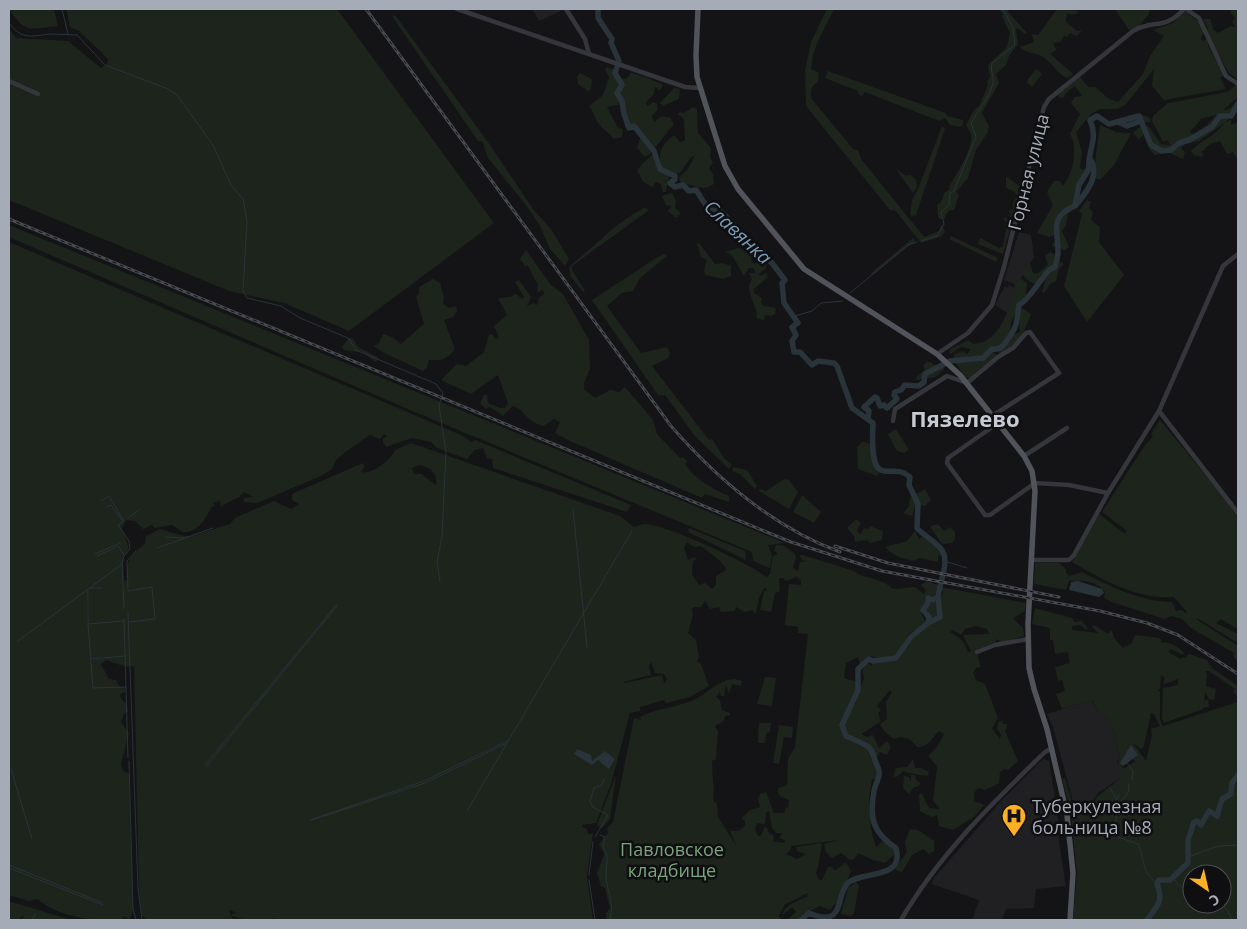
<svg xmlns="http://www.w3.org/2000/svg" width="1247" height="929" font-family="'Open Sans',sans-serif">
  <rect width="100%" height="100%" fill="#141416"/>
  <!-- built -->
  <g fill="#202023">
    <path d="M535,9H562L563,10L539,21L533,10Z"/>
    <path d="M1019,232L1031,235L1034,257L1017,285L1004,280Z"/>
    <path d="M1009,285L1016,288L1009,314L995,305L1005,286L1007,288Z"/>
    <path d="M1092,700L1097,711L1109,719L1115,734L1120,759L1117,760L1119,765L1126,769L1121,778L1099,792L1089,805L1075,809L1053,727L1047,714Z"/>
    <path d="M1043,759L1049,761L1058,816L1059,843L1066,886L1036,889L1034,908L1006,909L1002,920H972L979,900L932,884L934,878L1003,799Z"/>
  </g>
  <!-- green -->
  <g fill="#1c241c" fill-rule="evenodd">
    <path d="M9,9H54L58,26C29,29 26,34 9,9Z"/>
    <path d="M66,9H337L494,223L349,331L284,303L229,291L9,200V28L16,38L68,41L101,68L107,64L108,59L79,31L70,27Z"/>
    <path d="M827,9H834L818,41L813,55L811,69L819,73L818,81C812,87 810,87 811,98L853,149L858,150L861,159L924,237L939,231L942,224L945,232L940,237L921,243L896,211L890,210L806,106L805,70L811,42Z"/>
    <path d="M999,9H1009L1008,12L1027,33L1025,34L1017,28L1016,29L1018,44L1009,56L1006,65L996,74L999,83L982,113L989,126L988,132L976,150L968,178L956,192L959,195L954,210L948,211L944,219H940L938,217L937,205L941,202L944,193L950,189L949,187C956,176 973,148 971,136C971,132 968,129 966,125L974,110L979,106L988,85L987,82L990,77L988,65L1007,47L1010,33L1002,16L1003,14Z"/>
    <path d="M1057,9L1077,11L1078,13L1073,15L1067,13L1066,22L1077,31L1082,30L1077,36L1070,33L1067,37L1064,36L1060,42L1053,43L1056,50L1050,54L1073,74L1068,78C1057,75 1052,61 1041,56C1034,52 1025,53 1020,47L1034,42L1032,34L1038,35Z"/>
    <path d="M1115,9H1149V14L1139,26L1129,30Z"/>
    <path d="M1231,9H1238V80L1229,73L1207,34L1208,28L1203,19H1210L1213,29L1218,33L1231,26L1236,27L1232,22L1235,18L1230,12Z"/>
    <path d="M1184,11L1199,22L1204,31L1201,39L1203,41L1207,39L1209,48L1224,75L1220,78L1226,89L1164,100L1152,86L1154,69L1125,105L1118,109H1100L1091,114L1076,132L1082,152L1080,168L1083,170L1088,165L1091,168L1077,186L1074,209L1068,214L1066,225L1062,231L1069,247L1067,249L1064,251L1059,247H1054L1052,245L1057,238L1055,235L1049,237L1037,233L1053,205L1047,192L1054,181H1060L1063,186C1074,172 1078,149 1070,134L1080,114L1071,103L1075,97L1082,96L1075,86L1066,93L1063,98L1058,97L1057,94L1080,77L1088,87H1095L1109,99L1118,102L1143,74L1150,56L1164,36L1153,30L1173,23Z"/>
    <path d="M395,15L488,142L533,209L551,229L569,259L565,266L550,249L539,224L525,204L488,158L482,141H478L392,16Z"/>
    <path d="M607,67L617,71L619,77L626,79L631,73C637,73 657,82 663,85L660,90L655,87L654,94L646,102L647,106L654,102L657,104L658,109L652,116L654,122L662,116L670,118L674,124L649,155L644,156L637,148L641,135L632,128L627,127L624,121L622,104L607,107L618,128L623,129L622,137L614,139C609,133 604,130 599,124C595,119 594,112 589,106L603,95L609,77L605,70Z"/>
    <path d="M1036,69L1042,74L1032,87L1026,82Z"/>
    <path d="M828,71L946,113L947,116L963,120V124L960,127L950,125L945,118L939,121L865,92L862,96L859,95L858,91L825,78Z"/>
    <path d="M580,73L592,79L591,90L588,91L578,84L577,77Z"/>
    <path d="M1236,85H1238V97L1223,110C1232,110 1233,104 1238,98V112L1229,115L1228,120L1224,123L1231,120V125L1238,122V160L1233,152L1227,154L1220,141L1210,144L1203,151H1200L1204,154L1201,157L1194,155L1191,151C1201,140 1217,135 1224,123L1199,141L1185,144L1181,148L1185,152L1183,159L1167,152L1155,155L1150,150L1144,134L1139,140L1133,133L1141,126H1148L1161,144L1170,145L1168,140L1163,142L1152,121L1153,116L1168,103L1227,92ZM1216,115L1207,125L1193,134L1190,132L1201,119Z"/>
    <path d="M674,88L680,89L679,99L663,106L660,103Z"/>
    <path d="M693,107L697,109L698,133L711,148L710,157L713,163L709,168L713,174L714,184C702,192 694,185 681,183L679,177L687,170L695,156L691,157L680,173L672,174L668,179L666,192H663L661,184L656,182L652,187L643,181L637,171L641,165L652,155L655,156L659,167L661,166C658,151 662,144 674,135L680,142L685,140L684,119L678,114L680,112L684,113Z"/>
    <path d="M1141,114L1150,118L1151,122L1139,123L1134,127L1122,124L1129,115Z"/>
    <path d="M1100,125L1116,132L1131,133L1114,165L1100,180L1093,177Z"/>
    <path d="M942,126L945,129L916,215L912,216L910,215L912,200L918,189Z"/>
    <path d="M896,169L906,176L911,175L916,180L917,187L913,193Z"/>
    <path d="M1006,176L1022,188L1003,254L978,244L980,238L999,248L1003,247L1007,223L1002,217L1009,219L1011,214L1009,211L1013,209V202L1017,196L1015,192L1006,188Z"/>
    <path d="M672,193L676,201L675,208L681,213L676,218L668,211L671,206L666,205L662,196Z"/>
    <path d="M1087,200L1091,202L1089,208L1093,212L1091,220L1100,227L1099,242L1124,275L1087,322L1064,286L1082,214L1079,211Z"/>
    <path d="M644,208L649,210L572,266V270L585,291L583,292L571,277L569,268L572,264C597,245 616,222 644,208Z"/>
    <path d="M9,225L785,543L768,545L772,555L770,568L753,561L752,552L410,410L9,237Z"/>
    <path d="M951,236L998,258L996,262L949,239Z"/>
    <path d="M913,238L915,241L873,275L870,274Z"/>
    <path d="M9,242L461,435L472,442L475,440L631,505L627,512L493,468L492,459L487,458L483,448L475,450L467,459L437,448L431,442L412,438L386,447L383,442V438L387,437L384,434L380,439L370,435L344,453L336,460L332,469L321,476L257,503L244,502V498L253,497L244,492L239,497L221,506L220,501L213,503L216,506L212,507C205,518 199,533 183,532L172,525L154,528L152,525L143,529L135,521L126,520L122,528L129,549L123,556L124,581L127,580C125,562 131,554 145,544L146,536L160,529L184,536H193L230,524L235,518L274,501L291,509L299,504L292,500V494L363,463L365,466L361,472C372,475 391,460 395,450L411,443L620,516L634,527C637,526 642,524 645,524C670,526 746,562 767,577L770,574L773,556L778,554L774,551L776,545L784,546L794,553L796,557L793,568L798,571L800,562H806L801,559L800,555H803L854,571C864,580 879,576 893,589L915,587L924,594L926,590L921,585L927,581L938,585L934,598L928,596L924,598L927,602L921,613L926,623L908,635L907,641L894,656L878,658L870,656L860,664L858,657L846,663L844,678L857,682L856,687L859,692L864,678L862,671L867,663L872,666L873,662L898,660L911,640L929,624L930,619L925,610L932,602L938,601L943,593L941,587L1026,603L1025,611L1013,618L1023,628L1024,636L1002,642L996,639V642L976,650L981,667L976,668L973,673L976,680L985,684L998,718L992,728L1000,739L1001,735L997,729L998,722L1002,721L1004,724H1008L1005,731L1018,761L1008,770L1004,769L1000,772L999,783L985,790L978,788L974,793V801L984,805L974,817L953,830L939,826L937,815L932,817L920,811L919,794H922L929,808L940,809L933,801L937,766L928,756L937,747L944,734L939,731C932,737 930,747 917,747C910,738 905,735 894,739L884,731L880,724L887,719L886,702L892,692L890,690L877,706L881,710L878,713L881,721L862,734L866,737L873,735L879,748L887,741L891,747L887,755L879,752L878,756L874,758L879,774L877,779H872L869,799L871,829L876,847L883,841L894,849L895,854L885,863L873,860L858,853L854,859L850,860L841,853L832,858L826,852L824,844L839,840L791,846V849L786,854L797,859L806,854L797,851L796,847L821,843L822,847C818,858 820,864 816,873L818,879L822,880L828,867L832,866L834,870H836L846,862L851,871L839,900L830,910L820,906L805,913L800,920H787L796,912L792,907L784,914H782C787,904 797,901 807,897L808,893C800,896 794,901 785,904L779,916L781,920H606V913L610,908L605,888L601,886L597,873L604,854L599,844L608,833L607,828L613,822L634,718L641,720L640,717C656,708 675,708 693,700C708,694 724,673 742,681L741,686L732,684L729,694L726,685L724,696H721L720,691L716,697L720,700L722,710L730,713V715L725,716L724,721L715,726L718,731L716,759L712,761L714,802L717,803L718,817L736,845L730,831H738L745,826V822L742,818L750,810L760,807L758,799L760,794L766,792L774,813H784L786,807L788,808L789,800L781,797L778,793V788L787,785L788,759L795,747L808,634L798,633V627L785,625L789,584L801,585V581L797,577L786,581L783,578H779L780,591L775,593L771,612L760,610L764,591H767L765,587L759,598L756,613H754L753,610L745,612L736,607L735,611L721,612L719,607L710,609L705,600L701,607H694L692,609L693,615L688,633L696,640L699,657L697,662L701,664L709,686L690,697L666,703L664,700L640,707V711L630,713L611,784L596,823L582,825L584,828L587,829L588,834H593L587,876L593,920H278L274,918C262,925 244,919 232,916V914L237,913L229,910L232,918L238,920H147L141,914L139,888L134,666L126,667L106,660L101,664L109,679L116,680L119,686L125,688V692L120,694L121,698L127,705L128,711L124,714L121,722L129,733L121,764L123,771L129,774L133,909L130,919L123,917L122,920C90,920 63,919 37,899L29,901L9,895ZM419,465C431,468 438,473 436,485L421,474H414L412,468ZM687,542L694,547L701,546L719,560L725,567L726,570L716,576V585L712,589L705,583L699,585L692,575L693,561L697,559L694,557L688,560L684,548ZM975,626L987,629L989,634L963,635L971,651L968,652C966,642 957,636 950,632L953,630L961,635L965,629ZM651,662L655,673L664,674L667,679L664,683L662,675L625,683L623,682L651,675L649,666ZM769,811L772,828L776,833H782L780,838L785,840L784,843L773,841L774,836L768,832L767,827L764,828L761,836H758L755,830L757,823L765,824L766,813Z"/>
    <path d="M699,243L715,264L723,263L731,266V276L723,279L706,275L704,271L707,260L701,257L697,244Z"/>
    <path d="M738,248L749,253L755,252L751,260L754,264L761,260L766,264V268L759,274L760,276L766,273L768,277L754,289V293L762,298L761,302L763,306L776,308L775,314L771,316L765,315L764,320L756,318C760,306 743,293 752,279L749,273H755L754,268H749L744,276L732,255L725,252Z"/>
    <path d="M526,250L551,285L563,294L589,340L590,369L584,383V389L595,398L610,390L619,392L625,387L653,420L657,434L680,458L683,457L687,461L685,464C696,480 711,488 729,496V502L705,494L702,498L570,441L555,433L560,422L554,419L544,426C525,422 526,410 513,406L503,416L490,407L486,409L480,403L484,395H487L488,403L500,408H505L508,403L498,375L471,394L441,380L457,364L466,366L484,352L489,335L492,334L496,339L499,337L494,326L507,315L498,298L510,297L516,294L522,299L524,297L515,282L519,280L531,297L527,306L534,303L537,305L539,298L544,294L543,289L537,293L538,285L528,266H525L520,259Z"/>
    <path d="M1050,252L1056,255L1058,261L1064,264L1059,269L1056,281L1050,284L1044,293L1042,292L1046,279L1041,284C1032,284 1024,280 1022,271L1030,264L1033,273L1037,274L1048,265L1045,256Z"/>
    <path d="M664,254L667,256L640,278L633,291L622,293L607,306L641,353L667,347L670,353L668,358L652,366L709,440L712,439L724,458L732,465L729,469L695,436L665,395H658L592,300L656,258Z"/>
    <path d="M433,279L440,283L444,297L443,304L449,308L456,306L457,311L453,317L444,320L455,349C448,359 440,361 429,360L427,367L423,371L382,352L374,346L379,343L383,334L392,337L401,344L424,324L416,297L419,294V287Z"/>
    <path d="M1021,279L1027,283L1026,294L1011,322L1010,332L1013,335L1020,332L1019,309L1022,308L1031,314C1025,332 1017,345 1000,354L996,348L991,349L986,356L992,351L997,355L969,378L965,377L953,359L955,354L963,351L967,354L971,349L961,347L950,354L949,350L968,340L973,344C999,344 1010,308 1015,288L1014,284Z"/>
    <path d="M349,338H353L357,346L377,357V361L375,362L364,353L344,350L342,347Z"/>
    <path d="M927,362H931L934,365L942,364L944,369L935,377L917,380L916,377L925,370L923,365Z"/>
    <path d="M1160,420L1226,500L1238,518V629L1221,619L1216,623L1238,634V643L1197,618L1196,619L1238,646V662L1234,657V653L1191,628L1182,619L1171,616L1164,619L1112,602L1104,598L1105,592C1097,581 1082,580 1069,581L1066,590L1034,584L1035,563H1059L1066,569V573L1069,576L1082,572C1109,586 1141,602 1172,602L1176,611L1182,610L1186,614L1187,612L1174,597C1138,600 1103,580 1072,562L1099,514L1125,534L1127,531L1102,512L1145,445L1153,437L1151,434Z"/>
    <path d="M896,429L909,450L904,453L897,451L888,434Z"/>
    <path d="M863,441L870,444L873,460L879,473L877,476L858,469L857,447Z"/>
    <path d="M733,467L747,470L757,486L755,489L740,474L732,471Z"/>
    <path d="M784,479L789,480L798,492L789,509L759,491L760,489L766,491Z"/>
    <path d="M925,489L931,500L925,506L919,504L915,505L912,516L903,513L909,506L910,498Z"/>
    <path d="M802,495L821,512L814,523L793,512Z"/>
    <path d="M856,519L861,523L857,530L860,535L864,528L868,529L871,526L883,531L882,540L870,543L867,540L855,542L854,536L847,528Z"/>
    <path d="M938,524L944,531L950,527L955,532V539L952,543L942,544L931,528V526Z"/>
    <path d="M689,528L745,551L746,560L688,532Z"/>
    <path d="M915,531L919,539L922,537L942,550L943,556L938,555V562L920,558L913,561C902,558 893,556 885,547L907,541Z"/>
    <path d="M1035,608L1072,618L1075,622L1082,621L1088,628L1086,630L1080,625L1072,626V630L1098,633L1092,627L1094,625L1108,634L1112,630L1114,638L1123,648L1132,643L1135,635L1159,638L1162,640L1161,643C1169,641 1179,647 1184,653L1183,655L1171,649L1168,652L1181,659L1183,657L1185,658L1189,654L1207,660L1212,668L1238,686V696L1233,692L1235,689L1209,671H1205L1207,674L1206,686L1216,689L1214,700L1209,699L1205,692L1204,706L1205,700H1208L1209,707H1204L1203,709L1164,723L1162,718L1163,688L1178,685V679L1165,684L1163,683L1165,678L1161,675L1160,689L1158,690L1160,692V720L1163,726L1238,702V920H1073L1077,874L1071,814L1062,779L1065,778L1074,809L1090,806L1099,795L1120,779V771L1136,761L1130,758L1126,764L1119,766L1118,761L1120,758L1115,734L1109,719L1097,711L1093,700L1062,709L1056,694L1065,691L1062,680L1058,681L1055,667L1070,663L1068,652L1055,654L1053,640H1050V628L1032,624ZM1151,713L1154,714L1160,726L1151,729L1152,735L1146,761L1133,743L1141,749L1144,746ZM1192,874H1222V904H1192Z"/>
    <path d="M765,677L776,678L772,706L757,704Z"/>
    <path d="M759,723H771L770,732L766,733L765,743H758Z"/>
    <path d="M779,725L793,727L792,738L784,737L779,764L773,763Z"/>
    <path d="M913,759L915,768H922L929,772L928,776C923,776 908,773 903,771L898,776L893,777L896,768L907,767Z"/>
    <path d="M616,775L610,819L602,828L597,825Z"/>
    <path d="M911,775H915L916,780L921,783L917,787H914L909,794L903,788L904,776L909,777L911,782Z"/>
    <path d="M910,829L918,830L934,841V851L929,854L923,849L912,855L902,872L897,871L895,868L907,852L905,842Z"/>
    <path d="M856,882L859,885L854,913L851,916L841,914L848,888Z"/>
    <path d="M9,901L71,920H22L24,915L18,920H9Z"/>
  </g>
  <!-- water -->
  <g fill="#29333a">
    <path d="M1078,581L1102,589L1104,593L1099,597L1069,590L1071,582Z"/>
    <path d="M1131,745L1138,755L1123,766L1120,763Z"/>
    <path d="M577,749L591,755L592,761L605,751L615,759L609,769L598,760L592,765L574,754Z"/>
  </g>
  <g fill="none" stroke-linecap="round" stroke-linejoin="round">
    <!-- stream -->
    <g stroke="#29333a" stroke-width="1">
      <path d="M62,9L68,34"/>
      <path d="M9,23C23,42 33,35 53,34C61,34 69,35 77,35L105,65L168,89L177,95L213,145L231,185L243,199L247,221L243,291L247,298L281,306L300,318L348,338L356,350L436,384L443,393L439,406L446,452L442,536L437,562L440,582"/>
      <path d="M921,241L937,236L944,224L941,212L949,205L950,193L954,191L976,137L971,123C978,110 989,99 993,83C994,76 990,70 992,63L1015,45L1013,28L1003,9"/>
      <path d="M850,293L908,245L917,242"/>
      <path d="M795,316L812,311L821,303L843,301"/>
      <path d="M101,501L109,496L124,521"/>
      <path d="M573,509L587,647"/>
      <path d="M129,517L139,510"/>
      <path d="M165,537L184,538"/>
      <path d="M157,548L213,528"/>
      <path d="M95,554L120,543"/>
      <path d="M97,556L118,546L124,555"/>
      <path d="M945,563L948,562L967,568"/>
      <path d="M122,564L124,608"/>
      <path d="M90,588H102"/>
      <path d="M88,590V624L93,688L126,687"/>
      <path d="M128,613L138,888L142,920"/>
      <path d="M124,619L128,758"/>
      <path d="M130,622L155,619L152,587L128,591L127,561L136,551"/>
      <path d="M88,624L124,621"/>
      <path d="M18,641L122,564L124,556L130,549L129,541L118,525L123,522L111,505L106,507"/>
      <path d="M91,659L125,656"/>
      <path d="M129,761L133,909L136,920"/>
      <path d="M1127,763L1133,771L1132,780"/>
      <path d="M205,765L337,604"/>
      <path d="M206,767L337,606"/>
      <path d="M11,769L32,839"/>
      <path d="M1110,788L1117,800L1118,809"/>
      <path d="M1117,799L1119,795"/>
      <path d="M1118,805L1128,793L1129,784"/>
      <path d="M467,811L632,531"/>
      <path d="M1117,813L1115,828L1118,837L1138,844C1144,856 1142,876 1157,882"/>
      <path d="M310,820L424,781L509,740"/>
      <path d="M312,820L425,783L507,743"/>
      <path d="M600,835L605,837L603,847C610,857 606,862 606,874C606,893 615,898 610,920"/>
      <path d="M595,837L608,815L594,808L590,802L594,788L602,785L604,779"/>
      <path d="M1188,857L1218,846L1238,845"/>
      <path d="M9,865L103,903"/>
      <path d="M9,868L103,905"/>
      <path d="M589,875L593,842"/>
      <path d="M1172,877L1180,886L1192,893"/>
      <path d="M589,880L595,920"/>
      <path d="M1221,904L1228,911L1232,920"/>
      <path d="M32,920L35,914"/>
    </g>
    <!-- river -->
    <g stroke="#29333a" stroke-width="5.5">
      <path d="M598,9V18L612,39L611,43L619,61L615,73L622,85L617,93L622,101L624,114L629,128L634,126L654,151L660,169L675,176V179L670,183L675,187L683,185L689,191L696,190L709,210C713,210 718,210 721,212C726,215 750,242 751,246L772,263L785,280L782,283L784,303L798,323L792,327L796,335L792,341L794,352H800L812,365L818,361L834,363L837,366L852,408L873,423C873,432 869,470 884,471C894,472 901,469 910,477L909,485L918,504L917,528C924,536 935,541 941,549C951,561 939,583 938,597L933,600L928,598V603L923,610L929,617L928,623L911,637L896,658L873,661L869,659L858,669V690L842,725L846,736C853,739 861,742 867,746C874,751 873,756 876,763C883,777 877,777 874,791C869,818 873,833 896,848C905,881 860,870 847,884C835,899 845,928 809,913L801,920"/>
      <path d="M1118,122L1127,126L1141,121"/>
      <path d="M1076,205C1086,193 1101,175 1090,159"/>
      <path d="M868,418L869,411L864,407L875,397L877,398L880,406L884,405L887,408L897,399L894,395L895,392L901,390L905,385L919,386L924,382L925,374L950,361L983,358L992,349C1001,350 1003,346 1008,339C1019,323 1016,323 1019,305C1028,301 1041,279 1049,270L1055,267C1056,262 1058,257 1058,252C1058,231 1049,216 1075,206L1079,185L1089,169C1087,150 1099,140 1090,120L1097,116L1109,124L1139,116L1151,145L1162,151L1171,150L1179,143L1189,140L1212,127L1220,116H1231L1238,104"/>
      <path d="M928,623L940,617L938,597"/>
      <path d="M1147,920C1157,906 1164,902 1157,884L1159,880H1170L1188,863V840L1194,822L1197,821L1201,825L1209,811L1217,816L1222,799L1231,794L1232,783L1238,775"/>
    </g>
    <!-- minor -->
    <g stroke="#34363b" stroke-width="4.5">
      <path d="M457,9L685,87L700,88"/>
      <path d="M566,9L585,39L589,54"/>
      <path d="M1186,9L1199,18L1226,76L1238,84"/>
      <path d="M9,81L38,94"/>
      <path d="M937,354L968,333L992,305L1004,267L1044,107L1049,99L1133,31C1153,19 1164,31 1184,9"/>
      <path d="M1159,411L1238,513"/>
      <path d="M893,421L895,409L947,376L967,383L998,357L1013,348L1026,333L1030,332L1059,373L992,416"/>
      <path d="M998,423L948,458L947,463L985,515H990L1035,483L1069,485L1108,493"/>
      <path d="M1024,456L1067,428"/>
      <path d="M1031,560H1069L1074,555L1108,493L1159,411L1223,266L1238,254"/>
      <path d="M977,652L995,645L1028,639"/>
      <path d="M901,920C938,856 992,803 1045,752L1052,748"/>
    </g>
    <!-- major -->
    <path stroke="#50535a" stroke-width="5.5" d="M698,9L696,55L697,77L725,166L738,189L804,269L937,354L960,375L1024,456L1032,471L1035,491L1028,624L1029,668L1034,689L1047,729L1067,815L1073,873L1070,920"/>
    <defs>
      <g id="rail">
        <path d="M366,9L671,426C718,480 773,527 840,552"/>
        <path d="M9,219L791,542L882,571L1100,611L1147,623L1178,635L1238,674"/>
        <path d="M835,546L888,563L1059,597"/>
      </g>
    </defs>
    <!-- rail casing -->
    <use href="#rail" stroke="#474a50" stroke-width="3"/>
    <!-- rail -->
    <use href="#rail" stroke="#0f0f11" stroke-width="1" stroke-dasharray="4" stroke-linecap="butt"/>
  </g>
  <!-- icons -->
  <defs>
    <symbol id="hospital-pin" viewBox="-11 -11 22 30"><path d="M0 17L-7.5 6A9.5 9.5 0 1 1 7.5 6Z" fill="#fdaf25" stroke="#0f0f11"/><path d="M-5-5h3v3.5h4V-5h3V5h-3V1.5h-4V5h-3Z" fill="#111"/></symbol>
  </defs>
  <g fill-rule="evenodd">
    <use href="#hospital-pin" x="1000" y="802" width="28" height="38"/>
  </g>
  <g text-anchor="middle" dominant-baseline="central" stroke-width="5" stroke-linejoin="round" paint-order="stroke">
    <!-- street labels -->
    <g font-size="18" fill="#a5abb7" stroke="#0f0f11">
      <text transform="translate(1028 172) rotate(-76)">Горная улица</text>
    </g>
    <!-- poi labels -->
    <g font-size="18" fill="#a5abb7" stroke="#0f0f11" text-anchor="start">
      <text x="1032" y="806">Туберкулезная<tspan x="1032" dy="21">больница №8</tspan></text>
    </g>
    <!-- park labels -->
    <g font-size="18" fill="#7aa37c" stroke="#0f0f11">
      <text x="672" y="849">Павловское<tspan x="672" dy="21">кладбище</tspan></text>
    </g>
    <!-- water labels -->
    <g font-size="19" font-style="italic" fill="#799ab4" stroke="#0f0f11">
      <text transform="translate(738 232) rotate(43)">Славянка</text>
    </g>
    <!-- district labels -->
    <g font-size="22" font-weight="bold" fill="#c6cad3" stroke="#0f0f11">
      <text x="965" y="418">Пязелево</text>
    </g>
  </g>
  <!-- border -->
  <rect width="1247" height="929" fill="none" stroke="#a5abb7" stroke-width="20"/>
  <!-- north arrow -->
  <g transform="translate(1207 889) rotate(146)"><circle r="24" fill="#0f0f11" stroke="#4b4d53"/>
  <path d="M0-4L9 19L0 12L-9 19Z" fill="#fdaf25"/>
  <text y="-8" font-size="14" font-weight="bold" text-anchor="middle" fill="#a5abb7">С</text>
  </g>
</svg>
